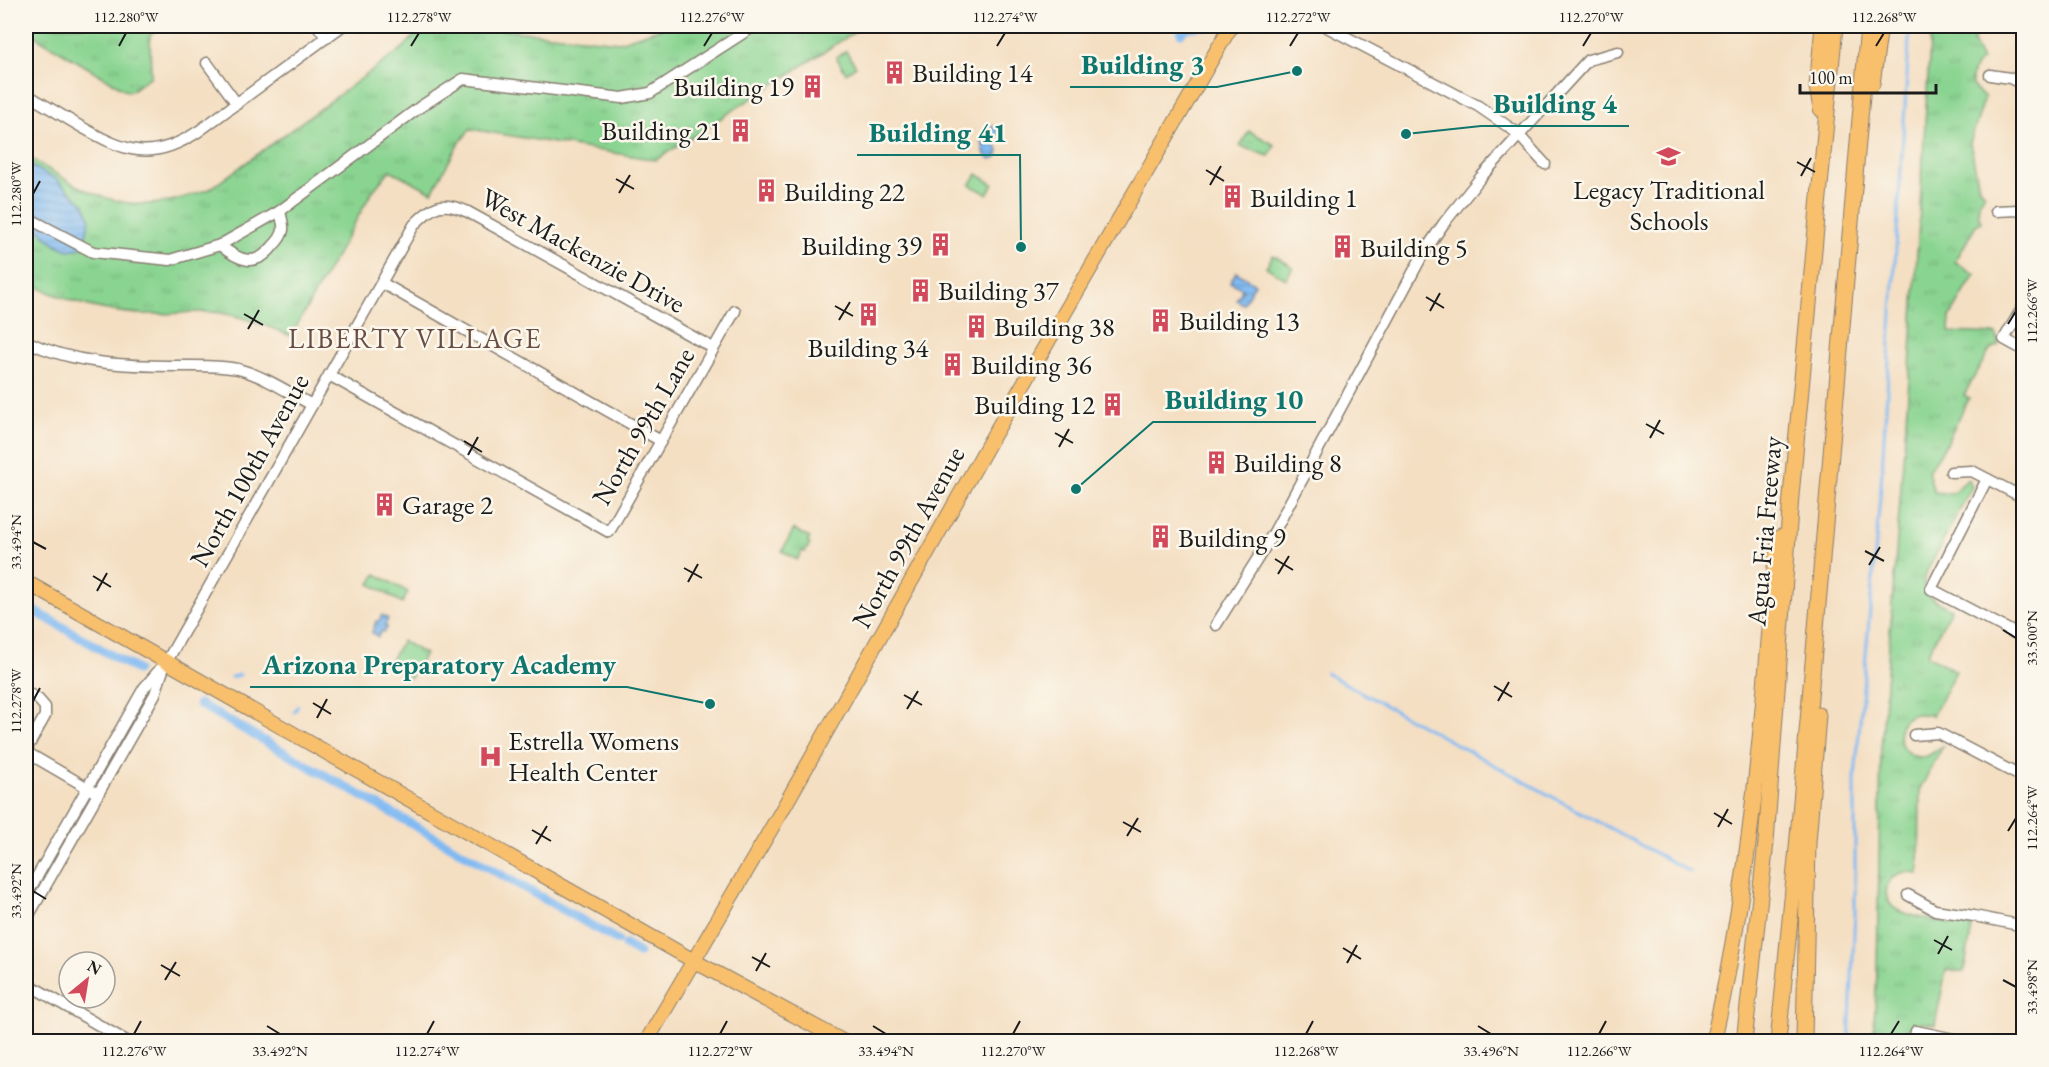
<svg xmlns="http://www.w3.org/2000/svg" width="2049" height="1067" font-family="'EB Garamond',serif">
  <defs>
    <pattern id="grass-tufts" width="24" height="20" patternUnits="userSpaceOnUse" patternTransform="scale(1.5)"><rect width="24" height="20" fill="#8ad491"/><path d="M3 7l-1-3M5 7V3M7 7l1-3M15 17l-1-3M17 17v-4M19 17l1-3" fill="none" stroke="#76b57c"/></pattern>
    <pattern id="water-rules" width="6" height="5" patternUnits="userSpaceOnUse" patternTransform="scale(1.5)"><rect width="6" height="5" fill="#80baf2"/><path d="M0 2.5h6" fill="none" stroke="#6e9fcf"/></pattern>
  </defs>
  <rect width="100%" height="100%" fill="#fbf7ec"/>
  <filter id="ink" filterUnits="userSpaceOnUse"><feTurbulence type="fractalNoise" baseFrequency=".0167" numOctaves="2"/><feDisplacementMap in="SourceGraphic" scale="12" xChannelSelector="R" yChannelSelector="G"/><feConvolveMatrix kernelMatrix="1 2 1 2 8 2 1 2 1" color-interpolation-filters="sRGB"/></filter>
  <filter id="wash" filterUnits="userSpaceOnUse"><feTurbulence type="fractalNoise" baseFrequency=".008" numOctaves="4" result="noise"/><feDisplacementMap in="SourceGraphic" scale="24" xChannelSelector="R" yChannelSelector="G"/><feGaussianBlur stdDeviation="1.35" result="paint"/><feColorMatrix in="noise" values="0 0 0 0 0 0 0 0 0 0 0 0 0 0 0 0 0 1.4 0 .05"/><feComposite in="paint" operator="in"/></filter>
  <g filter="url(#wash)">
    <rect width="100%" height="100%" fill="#f4dfc3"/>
    <!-- grass -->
    <g fill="url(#grass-tufts)" stroke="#537856" stroke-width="1.5">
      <path d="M26,26H163L150,35L151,76L129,92L26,31Z"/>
      <path d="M424,26H497L504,30L619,42L668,26H864L656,160L470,129L458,145L432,192L390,170L372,192L291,336C268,326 245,317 221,313C200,310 178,314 157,314C110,315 67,303 26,281V156C62,177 98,203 142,204C165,205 188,196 210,189L403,48Z"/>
      <path d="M1931,26H1980L1973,42L1982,60C1968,71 1968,89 1985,97L1970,143L1979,187L1985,194C1977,202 1977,212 1981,222L1976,225L1955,262L1975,274L1950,317L1949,332L1996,334L1999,345L1989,351L1964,395L1969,398L1942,451L1928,471L1934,492L1952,494L1968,479L1972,487L1927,571C1918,596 1932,599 1951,609L1927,655L1956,671L1932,716C1886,702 1892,765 1927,756C1933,754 1937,749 1943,746L1920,789L1919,874C1889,864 1875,896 1897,910C1908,917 1956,924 1972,927L1964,972L1946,970L1935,1025C1919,1020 1906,1025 1901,1041H1873L1877,973L1881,750L1910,368Z"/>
      <path d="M1249,131L1275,145L1269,156L1240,146Z"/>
      <path d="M794,529L810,538L807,542L810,544L805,552L802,551L797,560L782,551Z"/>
      <path d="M376,574L408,592L402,603L370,584Z"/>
      <path d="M402,641L425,654L411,678L388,665Z"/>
    </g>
    <!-- garden -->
    <g fill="#8ad491" stroke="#537856" stroke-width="1.5">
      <path d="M846,51L856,66L846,73L836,57Z"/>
      <path d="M977,174L993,184L987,194L970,185Z"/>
      <path d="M1273,255L1293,267L1286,279L1266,267Z"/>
    </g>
    <!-- water -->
    <g fill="url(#water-rules)" stroke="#4e6b87" stroke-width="1.5">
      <path d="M993,126L998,129L999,133L995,142L999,151L997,157L991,159L985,155L982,142L987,136L988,129Z"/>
      <path d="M26,163L56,179L84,204L90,218L85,240L80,248L69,250C51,245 32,225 26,207C22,194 26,176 26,163Z"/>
      <path d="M1236,272L1255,284L1243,304L1236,300L1243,289L1230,282Z"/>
      <path d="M382,615L388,619L385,625L387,627L384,632L381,631L378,637L372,633L376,621L378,622Z"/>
    </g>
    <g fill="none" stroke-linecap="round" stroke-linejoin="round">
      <!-- stream -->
      <g stroke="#80baf2" stroke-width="3">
        <path d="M1326,673L1690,872"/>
        <path d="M231,677L240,675"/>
        <path d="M294,712L298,706"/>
        <path d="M1849,1042L1855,912V778L1881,486L1910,26"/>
      </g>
      <!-- canal -->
      <g stroke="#80baf2" stroke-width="9">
        <path d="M1206,26H1207"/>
        <path d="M1181,33L1186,28L1198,26"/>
        <path d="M26,606L137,670"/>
        <path d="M199,704L617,940"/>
        <path d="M625,945L639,953"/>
      </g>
    </g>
  </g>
  <g filter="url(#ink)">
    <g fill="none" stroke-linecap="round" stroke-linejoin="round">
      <defs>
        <g id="minor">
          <path d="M318,26L326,38"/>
          <path d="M1325,26L1478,106L1516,132L1545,164"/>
          <path d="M207,63L237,104"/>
          <path d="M1990,75L2010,78L2024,85"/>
          <path d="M26,94C43,104 61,115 78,125C125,152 151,163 199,131L342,26"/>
          <path d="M1996,211L2018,210L2024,213"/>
          <path d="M26,217L93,252L170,260L220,245L280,211L420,107L463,79L622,98L650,93L754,26"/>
          <path d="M220,245C239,261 256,268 273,246C277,242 282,236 283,230C284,225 281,217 280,211"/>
          <path d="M382,283L661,441"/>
          <path d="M2024,305L2004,339L2024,350"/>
          <path d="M26,341C73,364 126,366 178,366C198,366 218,365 238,369C264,376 288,392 312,405"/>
          <path d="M329,375L609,532L735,311"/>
          <path d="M1951,472L1972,471L2024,498"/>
          <path d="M1987,479L1931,589L2024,638"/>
          <path d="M1216,625L1273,534L1423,254L1444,223L1481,177L1588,60L1618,52"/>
          <path d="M26,692L38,699L45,707V716L26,750"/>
          <path d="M1914,735L1938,733L2024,778"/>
          <path d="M26,752L93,791"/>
          <path d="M1908,895L1935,910L1974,916L2024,926"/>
          <path d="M26,896L144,688L167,661L414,225C433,205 442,200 468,212L713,348"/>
          <path d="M26,920L155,694L163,670"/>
          <path d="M26,983L128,1042"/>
          <path d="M1914,1042L1916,1031L1968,1042"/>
        </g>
        <g id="major">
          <path d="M26,582L694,961L844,1042"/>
          <path d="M646,1042L781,812L988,445L1231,26"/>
        </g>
        <g id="highway">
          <path d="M1872,84L1880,26"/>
          <path d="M1821,109L1817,87L1823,26"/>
          <path d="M1713,1042C1750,883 1763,719 1776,556L1781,537"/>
          <path d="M1744,1042L1766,842L1791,496L1835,26"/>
          <path d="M1778,1042L1797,848L1868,26"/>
          <path d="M1804,1042L1808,843L1818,715"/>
        </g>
      </defs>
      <!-- minor casing -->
      <use href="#minor" stroke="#887e70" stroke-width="13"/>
      <!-- major casing -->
      <use href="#major" stroke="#887e70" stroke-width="16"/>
      <!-- highway casing -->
      <use href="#highway" stroke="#887e70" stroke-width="17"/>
      <!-- minor -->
      <use href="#minor" stroke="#fff" stroke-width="10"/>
      <!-- major -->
      <use href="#major" stroke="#f8bf6c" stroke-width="14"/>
      <!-- highway -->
      <use href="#highway" stroke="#f8bf6c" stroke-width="15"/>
    </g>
  </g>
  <!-- ticks -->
  <path fill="none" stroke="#1c1c1c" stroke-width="2" d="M119,46L126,33M411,46L419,33M704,46L712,33M997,46L1005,33M1290,46L1298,33M1583,46L1591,33M1876,46L1884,33M1797,162L1815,172M1206,170L1224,181M1801,176L1811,158M616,179L634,189M1210,185L1221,166M619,193L630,175M33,194L40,181M1426,297L1444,308M835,306L853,316M1430,311L1440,293M244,314L263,325M839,320L850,302M2008,324L2016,311M248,329L259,310M1646,424L1664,434M1055,433L1073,443M1650,438L1660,420M464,441L482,452M1059,447L1069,429M468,455L478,437M33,542L46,549M1865,551L1884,561M1275,559L1293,570M1869,565L1880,547M684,568L702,578M1278,574L1289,556M93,576L111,587M688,582L698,564M97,591L107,573M2003,630L2016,638M1494,686L1512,697M904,695L922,705M33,701L40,688M1498,701L1509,682M313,703L331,714M907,709L918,691M317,718L327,699M1714,813L1732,824M1123,822L1141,832M1718,827L1728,809M532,830L551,841M2008,831L2016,818M1127,836L1138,818M536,844L547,826M33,891L46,899M1934,940L1952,950M1343,948L1361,959M1938,954L1948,936M752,957L770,967M1347,963L1357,945M161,965L180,976M756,971L766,953M165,980L176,962M2003,980L2016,987M267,1026L280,1034M873,1026L886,1034M1478,1026L1491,1034M134,1034L141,1021M427,1034L434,1021M720,1034L727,1021M1013,1034L1020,1021M1306,1034L1313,1021M1599,1034L1606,1021M1891,1034L1899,1021"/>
  <!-- icons -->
  <defs>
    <symbol id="building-bare" viewBox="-9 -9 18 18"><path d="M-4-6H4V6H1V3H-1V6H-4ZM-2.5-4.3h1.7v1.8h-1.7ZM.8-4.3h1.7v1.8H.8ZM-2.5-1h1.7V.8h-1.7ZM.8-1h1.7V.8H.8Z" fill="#d1495b" stroke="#fbf7ec" stroke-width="2.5" paint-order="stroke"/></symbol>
    <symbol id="school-bare" viewBox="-9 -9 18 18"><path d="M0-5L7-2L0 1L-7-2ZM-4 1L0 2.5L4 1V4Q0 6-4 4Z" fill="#d1495b" stroke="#fbf7ec" stroke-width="2.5" paint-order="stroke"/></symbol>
    <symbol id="hospital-bare" viewBox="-9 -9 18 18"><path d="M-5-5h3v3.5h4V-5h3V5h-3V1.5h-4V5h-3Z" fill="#d1495b" stroke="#fbf7ec" stroke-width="2.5" paint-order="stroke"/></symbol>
  </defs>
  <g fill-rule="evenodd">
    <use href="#building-bare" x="878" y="56" width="33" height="33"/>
    <use href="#building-bare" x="796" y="70" width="33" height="33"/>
    <use href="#building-bare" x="724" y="114" width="33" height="33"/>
    <use href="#school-bare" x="1652" y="140" width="33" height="33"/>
    <use href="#building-bare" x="750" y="174" width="33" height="33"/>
    <use href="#building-bare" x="1216" y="180" width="33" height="33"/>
    <use href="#building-bare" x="924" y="228" width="33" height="33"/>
    <use href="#building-bare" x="1326" y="230" width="33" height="33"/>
    <use href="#building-bare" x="904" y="274" width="33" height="33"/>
    <use href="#building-bare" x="852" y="298" width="33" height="33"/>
    <use href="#building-bare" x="1144" y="304" width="33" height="33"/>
    <use href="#building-bare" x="960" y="310" width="33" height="33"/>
    <use href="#building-bare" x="936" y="348" width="33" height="33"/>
    <use href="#building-bare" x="1096" y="388" width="33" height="33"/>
    <use href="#building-bare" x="1200" y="446" width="33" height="33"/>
    <use href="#building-bare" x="368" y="488" width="33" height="33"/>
    <use href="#building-bare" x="1144" y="520" width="33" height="33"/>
    <use href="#hospital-bare" x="474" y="740" width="33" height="33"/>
  </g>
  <g text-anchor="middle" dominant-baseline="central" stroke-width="5" stroke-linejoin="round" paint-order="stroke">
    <!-- poi labels -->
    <g font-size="27" fill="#1c1c1c" stroke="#fbf7ec" text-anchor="start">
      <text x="912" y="72">Building 14</text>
      <text x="794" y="86" text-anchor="end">Building 19</text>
      <text x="722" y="130" text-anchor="end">Building 21</text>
      <text x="1669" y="189" text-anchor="middle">Legacy Traditional<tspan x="1669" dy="31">Schools</tspan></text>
      <text x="784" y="191">Building 22</text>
      <text x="1250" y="197">Building 1</text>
      <text x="922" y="245" text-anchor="end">Building 39</text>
      <text x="1360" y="247">Building 5</text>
      <text x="938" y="290">Building 37</text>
      <text x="1179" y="320">Building 13</text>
      <text x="994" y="326">Building 38</text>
      <text x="868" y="347" text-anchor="middle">Building 34</text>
      <text x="971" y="364">Building 36</text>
      <text x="1095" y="404" text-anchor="end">Building 12</text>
      <text x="1234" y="462">Building 8</text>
      <text x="402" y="504">Garage 2</text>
      <text x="1178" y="537">Building 9</text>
      <text x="508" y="740">Estrella Womens<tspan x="508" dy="31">Health Center</tspan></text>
    </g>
    <!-- street labels -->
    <g font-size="27" fill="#1c1c1c" stroke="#fbf7ec">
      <text transform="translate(583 250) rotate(29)">West Mackenzie Drive</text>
      <text transform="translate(643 426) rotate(-60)">North 99th Lane</text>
      <text transform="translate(249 470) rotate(-61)">North 100th Avenue</text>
      <text transform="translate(1764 531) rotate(-85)">Agua Fria Freeway</text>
      <text transform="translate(908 537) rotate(-61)">North 99th Avenue</text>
    </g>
    <!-- neighbourhood labels -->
    <g font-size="28" letter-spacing="1.5" fill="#6a4d43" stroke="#fbf7ec">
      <text x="415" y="338">LIBERTY VILLAGE</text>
    </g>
  </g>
  <!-- callouts -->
  <path fill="none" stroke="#0f766e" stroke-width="2" d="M1297 71L1217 87H1070M1406 134L1481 126H1629M1021 247L1020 155H857M1076 489L1153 422H1316M710 704L627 687H250"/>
  <g fill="#0f766e" stroke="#fbf7ec" stroke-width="2">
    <circle cx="1297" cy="71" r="6"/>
    <circle cx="1406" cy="134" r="6"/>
    <circle cx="1021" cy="247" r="6"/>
    <circle cx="1076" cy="489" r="6"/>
    <circle cx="710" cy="704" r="6"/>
  </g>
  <g font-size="28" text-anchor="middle" font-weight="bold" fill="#0f766e" stroke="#fbf7ec" stroke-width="5" stroke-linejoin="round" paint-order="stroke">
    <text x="1143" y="74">Building 3</text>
    <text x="1555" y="113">Building 4</text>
    <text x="938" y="142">Building 41</text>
    <text x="1234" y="409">Building 10</text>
    <text x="439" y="674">Arizona Preparatory Academy</text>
  </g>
  <!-- margin -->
  <rect width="2049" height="1067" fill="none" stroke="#fbf7ec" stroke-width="66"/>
  <!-- north arrow -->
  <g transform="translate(87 980) rotate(30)"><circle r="28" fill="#fbf7ec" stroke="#a29f99" stroke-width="1.5"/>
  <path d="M0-4.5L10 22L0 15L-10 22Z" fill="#d1495b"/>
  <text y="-9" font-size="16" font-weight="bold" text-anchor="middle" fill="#1c1c1c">N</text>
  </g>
  <!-- scale -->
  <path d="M1800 84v9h136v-9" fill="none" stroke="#1c1c1c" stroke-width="3"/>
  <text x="1809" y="84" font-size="18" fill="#1c1c1c" stroke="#fbf7ec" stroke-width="4.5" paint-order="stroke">100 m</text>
  <rect x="33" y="33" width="1983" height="1001" fill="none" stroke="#1c1c1c" stroke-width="2"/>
  <g font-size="15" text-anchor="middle" fill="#1c1c1c">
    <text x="126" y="22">112.280°W</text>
    <text x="419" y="22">112.278°W</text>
    <text x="712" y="22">112.276°W</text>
    <text x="1005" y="22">112.274°W</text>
    <text x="1298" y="22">112.272°W</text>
    <text x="1591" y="22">112.270°W</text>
    <text x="1884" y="22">112.268°W</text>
    <text transform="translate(16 194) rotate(-90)" y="5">112.280°W</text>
    <text transform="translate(2032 311) rotate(-90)" y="5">112.266°W</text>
    <text transform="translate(16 542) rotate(-90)" y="5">33.494°N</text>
    <text transform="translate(2032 638) rotate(-90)" y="5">33.500°N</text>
    <text transform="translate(16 701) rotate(-90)" y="5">112.278°W</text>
    <text transform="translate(2032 818) rotate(-90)" y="5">112.264°W</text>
    <text transform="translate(16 891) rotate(-90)" y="5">33.492°N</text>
    <text transform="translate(2032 987) rotate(-90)" y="5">33.498°N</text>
    <text x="134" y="1056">112.276°W</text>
    <text x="280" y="1056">33.492°N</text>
    <text x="427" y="1056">112.274°W</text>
    <text x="720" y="1056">112.272°W</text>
    <text x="886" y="1056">33.494°N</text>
    <text x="1013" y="1056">112.270°W</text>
    <text x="1306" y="1056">112.268°W</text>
    <text x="1491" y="1056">33.496°N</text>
    <text x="1599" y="1056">112.266°W</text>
    <text x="1891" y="1056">112.264°W</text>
  </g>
</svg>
